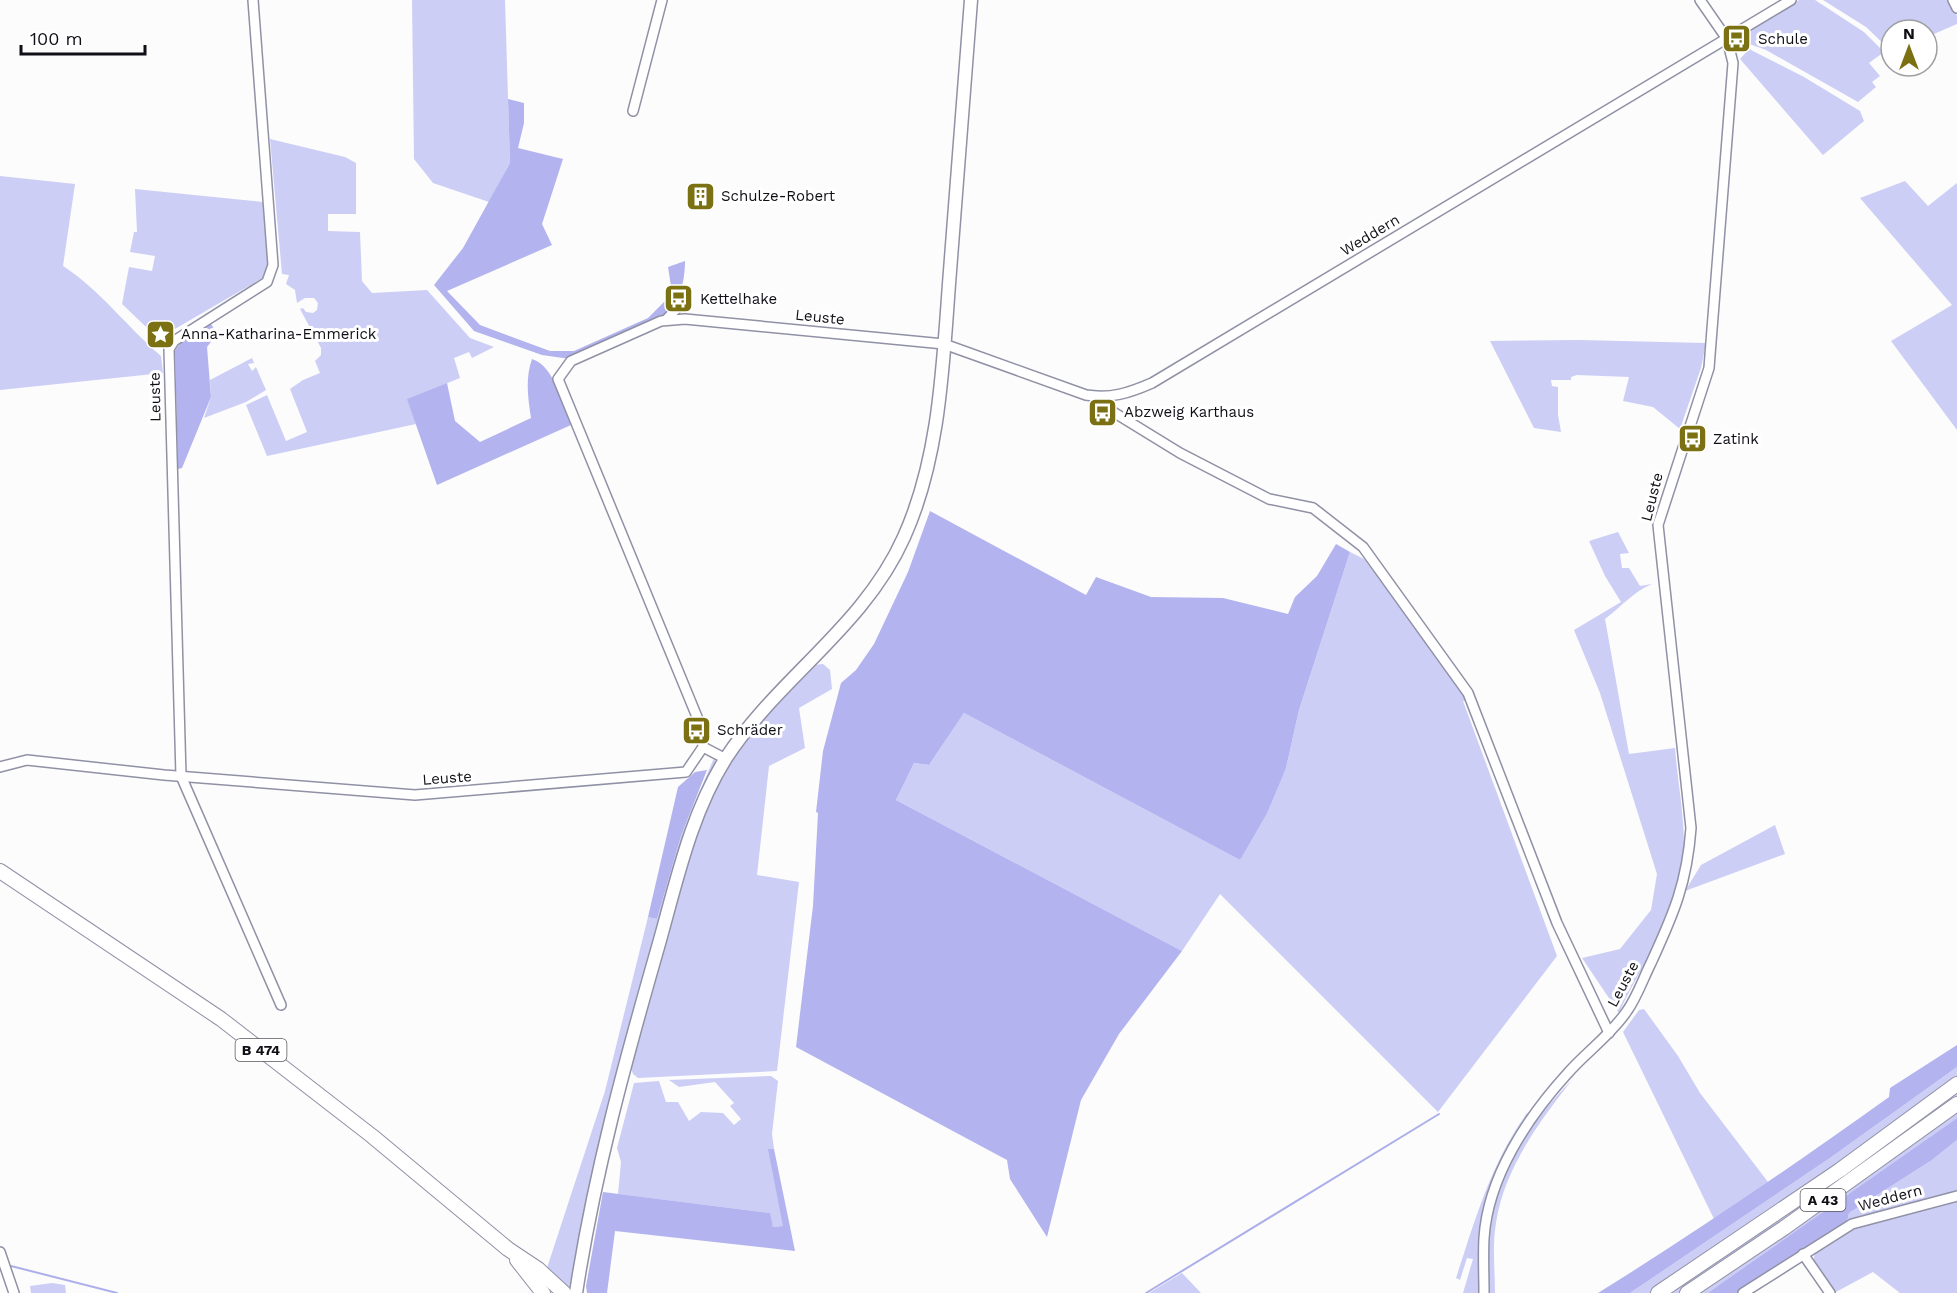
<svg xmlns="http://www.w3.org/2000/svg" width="1957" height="1293" font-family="'Work Sans',sans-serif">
  <rect width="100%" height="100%" fill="#fcfcfc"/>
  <!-- green -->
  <g fill="#cccef6">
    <path d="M412,0H505L510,163L489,202L433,183L414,159Z"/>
    <path d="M1799,0H1815L1864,32L1884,52L1869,63L1880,76L1872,82L1876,87L1858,102L1766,50L1741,41L1742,35Z"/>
    <path d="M1823,0H1949L1957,16V24L1927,37V30H1891V51L1866,27Z"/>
    <path d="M1749,49L1804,77L1860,111L1864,121L1823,155L1740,59Z"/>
    <path d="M270,139L345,157L356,163V214H328V231L360,232L362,281L372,293L427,290L470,338L494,347L472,358L469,352L454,358L460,378L408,399L416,424L267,456L246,405L267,395L286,441L307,432L290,389L303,380L320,373L315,361L321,355V348L300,309L303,308L306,312L313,313L317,310L318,303L314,298H305L297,303L295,290L286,284L289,275L282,274Z"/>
    <path d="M0,176L75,184L63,266C101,291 127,327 161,356L163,373L0,390Z"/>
    <path d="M1905,181L1928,206L1957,183V430L1891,341L1952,305L1860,198Z"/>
    <path d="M135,189L263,202L269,268L264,277L168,333L163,343L122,304L129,267L152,271L155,256L130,252L134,232H137Z"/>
    <path d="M1579,340L1706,343L1701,368L1680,429L1653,407L1623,401L1629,377L1577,375L1571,377V380H1551L1552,386L1558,387V415L1561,432L1534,428L1490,341Z"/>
    <path d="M252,358L254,363L248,364L252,371L256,367L266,390L246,402L204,418L211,397L210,380Z"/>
    <path d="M1618,532L1629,553L1620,554L1622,568H1629L1640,586L1652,584C1633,592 1622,606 1605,619L1629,754L1675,748C1678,787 1687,828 1683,867C1678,916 1639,968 1619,1013L1582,958L1620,949L1651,910L1657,874L1600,693L1574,630L1621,602L1605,576L1589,541Z"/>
    <path d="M1350,552L1364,559L1461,688L1466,701H1463L1557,956L1438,1112L1220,894L1182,951L896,800L914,763L929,765L964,713L1240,860L1286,768L1299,710Z"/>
    <path d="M823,664L830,670L832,689L799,708L805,748L769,766L757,875L799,882L777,1071L638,1078L633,1074L629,1063L699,824L723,772L750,731L814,665Z"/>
    <path d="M714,758L716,764L613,1083L568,1292L546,1271L605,1091L648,917L657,919L681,836Z"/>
    <path d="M1775,825L1785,854L1685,891L1701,865Z"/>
    <path d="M1644,1009L1678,1056L1700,1093L1768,1182L1714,1219L1623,1032L1639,1010Z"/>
    <path d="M1957,1067V1118L1722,1284L1708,1293H1630L1830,1158Z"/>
    <path d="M771,1076L778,1081L772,1134L774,1149L769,1150L784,1226L773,1227L769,1213L618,1194L621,1162L617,1148L634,1083L659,1081L666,1102H678L689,1121L701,1112L723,1113L734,1125L741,1119L730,1106L734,1103L715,1082L679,1087L669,1080Z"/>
    <path d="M1572,1080C1539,1122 1504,1169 1496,1223C1492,1246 1495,1270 1495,1293H1488C1488,1268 1486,1243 1491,1219C1501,1164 1534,1118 1572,1080Z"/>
    <path d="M1527,1113L1530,1115L1520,1131L1480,1240L1479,1293H1463L1473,1259L1467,1258L1460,1280L1456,1278C1475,1220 1491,1163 1527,1113Z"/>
    <path d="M1957,1140V1194L1847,1222L1849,1213L1932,1160Z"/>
    <path d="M1957,1199V1293H1900L1873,1272L1834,1293L1813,1263L1815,1252L1853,1227Z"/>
    <path d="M1182,1273L1201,1293H1149Z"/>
    <path d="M52,1283L65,1285L66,1293H31L30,1286Z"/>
  </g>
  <!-- forest -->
  <g fill="#b2b3ef">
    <path d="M508,99L524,103V123L518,148L563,159L542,224L552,245L447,291L480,325L550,351H574L648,318L665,301L671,286L668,267L685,261C685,283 679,305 661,319L570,359L542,355L474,331L434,285L463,248L510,163Z"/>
    <path d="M211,324L217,334L207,347L211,397L182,468L178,469L175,351L181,342Z"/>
    <path d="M532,359C555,366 562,405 571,425L437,485L407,399L447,383L455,421L480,442L531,418C528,398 525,379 532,359Z"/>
    <path d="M930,511L1086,595L1096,577L1151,597L1223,598L1288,614L1295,597L1317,576L1336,544L1350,552L1299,710L1286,768L1267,813L1240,860L964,713L929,765L914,763L896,800L1182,951L1119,1034L1081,1100L1047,1237L1010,1179L1007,1160L796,1047L813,906L818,813L816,812L823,751L841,683L856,670L874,644L908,572Z"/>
    <path d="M707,770L681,836L657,919L648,917L678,787L695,772Z"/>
    <path d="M1957,1045V1067L1830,1158L1630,1293H1598C1698,1231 1794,1165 1889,1097L1890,1088Z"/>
    <path d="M1957,1118V1140L1932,1160L1849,1213L1847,1222L1737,1293H1708Z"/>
    <path d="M768,1149H774L795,1251L615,1231L607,1293H587L586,1286L603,1192L770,1213L773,1227L783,1226Z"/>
  </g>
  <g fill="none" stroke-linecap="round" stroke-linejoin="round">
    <!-- stream -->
    <g stroke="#adafea" stroke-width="2">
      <path d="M11,1266L117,1293"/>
      <path d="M1146,1293L1439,1114"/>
    </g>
    <defs>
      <g id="minor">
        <path d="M253,0L273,265L267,282L174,341L169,349L181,776L281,1005"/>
        <path d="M1953,0L1957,8"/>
        <path d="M633,111L662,0"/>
        <path d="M666,320L678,307L684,295"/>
        <path d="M1099,397L1110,410L1180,453L1269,499L1313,508L1363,547L1468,693L1557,923L1609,1033"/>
        <path d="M703,747L726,759"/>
        <path d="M0,767L27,760L164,775L415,795L686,772L703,747L702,729L558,379L571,361L661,321L685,319L944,344L1086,395C1111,399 1129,393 1152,383L1791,0"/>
        <path d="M0,1252L14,1293"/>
        <path d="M1803,1254L1830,1293"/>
        <path d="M1484,1293C1484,1275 1483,1256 1484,1238C1488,1177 1527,1118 1567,1074C1586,1052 1610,1036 1627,1011C1637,997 1643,979 1651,963C1674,913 1687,883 1691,828L1658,525L1709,368L1711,342L1733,63L1727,39L1700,0"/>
        <path d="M1743,1293L1852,1224L1957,1196"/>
      </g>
      <path id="major" d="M576,1293C594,1175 625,1062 658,947C676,884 690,815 726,758C778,678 864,627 904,537C941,455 943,359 950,271C957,181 964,90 971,0"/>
      <g id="highway">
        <path d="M0,871L221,1019L372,1136L508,1249L538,1269L564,1293"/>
        <path d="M517,1260L543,1293"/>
        <path d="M1658,1293L1840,1170L1957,1084"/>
        <path d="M1687,1293L1784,1228L1957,1104"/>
      </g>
    </defs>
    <!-- minor casing -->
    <use href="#minor" stroke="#9091a5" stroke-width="12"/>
    <!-- major casing -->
    <use href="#major" stroke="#9091a5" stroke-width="15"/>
    <!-- highway casing -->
    <use href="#highway" stroke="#9091a5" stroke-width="16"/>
    <!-- minor -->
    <use href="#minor" stroke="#fff" stroke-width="9"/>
    <!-- major -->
    <use href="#major" stroke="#fff" stroke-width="12"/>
    <!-- highway -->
    <use href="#highway" stroke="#fff" stroke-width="14"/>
  </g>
  <!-- icons -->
  <defs>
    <symbol id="bus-square" viewBox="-11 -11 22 22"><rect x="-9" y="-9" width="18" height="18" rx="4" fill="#7b7112" stroke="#fff"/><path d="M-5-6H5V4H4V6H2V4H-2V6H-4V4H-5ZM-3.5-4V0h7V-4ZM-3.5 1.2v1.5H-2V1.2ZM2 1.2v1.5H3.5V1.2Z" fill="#fff"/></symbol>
    <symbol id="building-square" viewBox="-11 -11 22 22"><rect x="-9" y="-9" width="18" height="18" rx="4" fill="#7b7112" stroke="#fff"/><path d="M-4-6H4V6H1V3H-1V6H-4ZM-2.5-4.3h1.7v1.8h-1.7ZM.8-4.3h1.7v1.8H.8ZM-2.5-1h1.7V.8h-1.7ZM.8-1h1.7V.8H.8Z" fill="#fff"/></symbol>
    <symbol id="sight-square" viewBox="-11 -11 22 22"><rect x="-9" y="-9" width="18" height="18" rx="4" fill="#7b7112" stroke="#fff"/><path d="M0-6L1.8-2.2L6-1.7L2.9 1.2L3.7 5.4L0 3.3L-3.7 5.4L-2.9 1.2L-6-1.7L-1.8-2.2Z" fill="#fff"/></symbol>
  </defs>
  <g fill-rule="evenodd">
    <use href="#bus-square" x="1720" y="22" width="33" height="33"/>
    <use href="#building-square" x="684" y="180" width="33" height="33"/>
    <use href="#bus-square" x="662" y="282" width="33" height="33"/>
    <use href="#sight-square" x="144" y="318" width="33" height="33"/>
    <use href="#bus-square" x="1086" y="396" width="33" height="33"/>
    <use href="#bus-square" x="1676" y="422" width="33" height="33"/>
    <use href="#bus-square" x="680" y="714" width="33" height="33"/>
  </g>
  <g text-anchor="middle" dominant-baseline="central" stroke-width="6" stroke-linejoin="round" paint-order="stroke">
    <!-- shield labels -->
    <g fill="#fff" stroke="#57575c" stroke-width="1.5">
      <rect x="235.5" y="1039" width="51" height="22" rx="4.5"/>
      <rect x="1800.5" y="1189" width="45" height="22" rx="4.5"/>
    </g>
    <g font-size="14" font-weight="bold" fill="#0f0f16">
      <text x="261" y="1050">B 474</text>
      <text x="1823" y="1200">A 43</text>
    </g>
    <!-- poi labels -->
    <g font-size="15" fill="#0f0f16" stroke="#fff" text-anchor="start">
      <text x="1758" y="39">Schule</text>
      <text x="721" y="196">Schulze-Robert</text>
      <text x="700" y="299">Kettelhake</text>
      <text x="181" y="334">Anna-Katharina-Emmerick</text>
      <text x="1124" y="412">Abzweig Karthaus</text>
      <text x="1713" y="439">Zatink</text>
      <text x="717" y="730">Schräder</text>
    </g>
    <!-- street labels -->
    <g font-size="15" fill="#0f0f16" stroke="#fff">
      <text transform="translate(1370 235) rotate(-31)">Weddern</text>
      <text transform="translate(820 317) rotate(6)">Leuste</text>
      <text transform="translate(155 397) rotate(-91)">Leuste</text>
      <text transform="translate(1652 497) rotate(-76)">Leuste</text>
      <text transform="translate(447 778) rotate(-4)">Leuste</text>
      <text transform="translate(1623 984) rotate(-62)">Leuste</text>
      <text transform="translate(1890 1198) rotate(-15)">Weddern</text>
    </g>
  </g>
  <!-- north arrow -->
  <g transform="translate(1909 48)"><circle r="28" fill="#ffffff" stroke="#9f9fa2" stroke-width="1.5"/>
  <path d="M0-4.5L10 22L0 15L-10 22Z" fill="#7b7112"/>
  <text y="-9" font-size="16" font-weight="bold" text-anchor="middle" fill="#0f0f16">N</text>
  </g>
  <!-- scale -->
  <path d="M21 45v9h124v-9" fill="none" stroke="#0f0f16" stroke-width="3"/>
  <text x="30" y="45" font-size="18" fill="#0f0f16" stroke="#ffffff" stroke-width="4.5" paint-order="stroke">100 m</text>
</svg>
